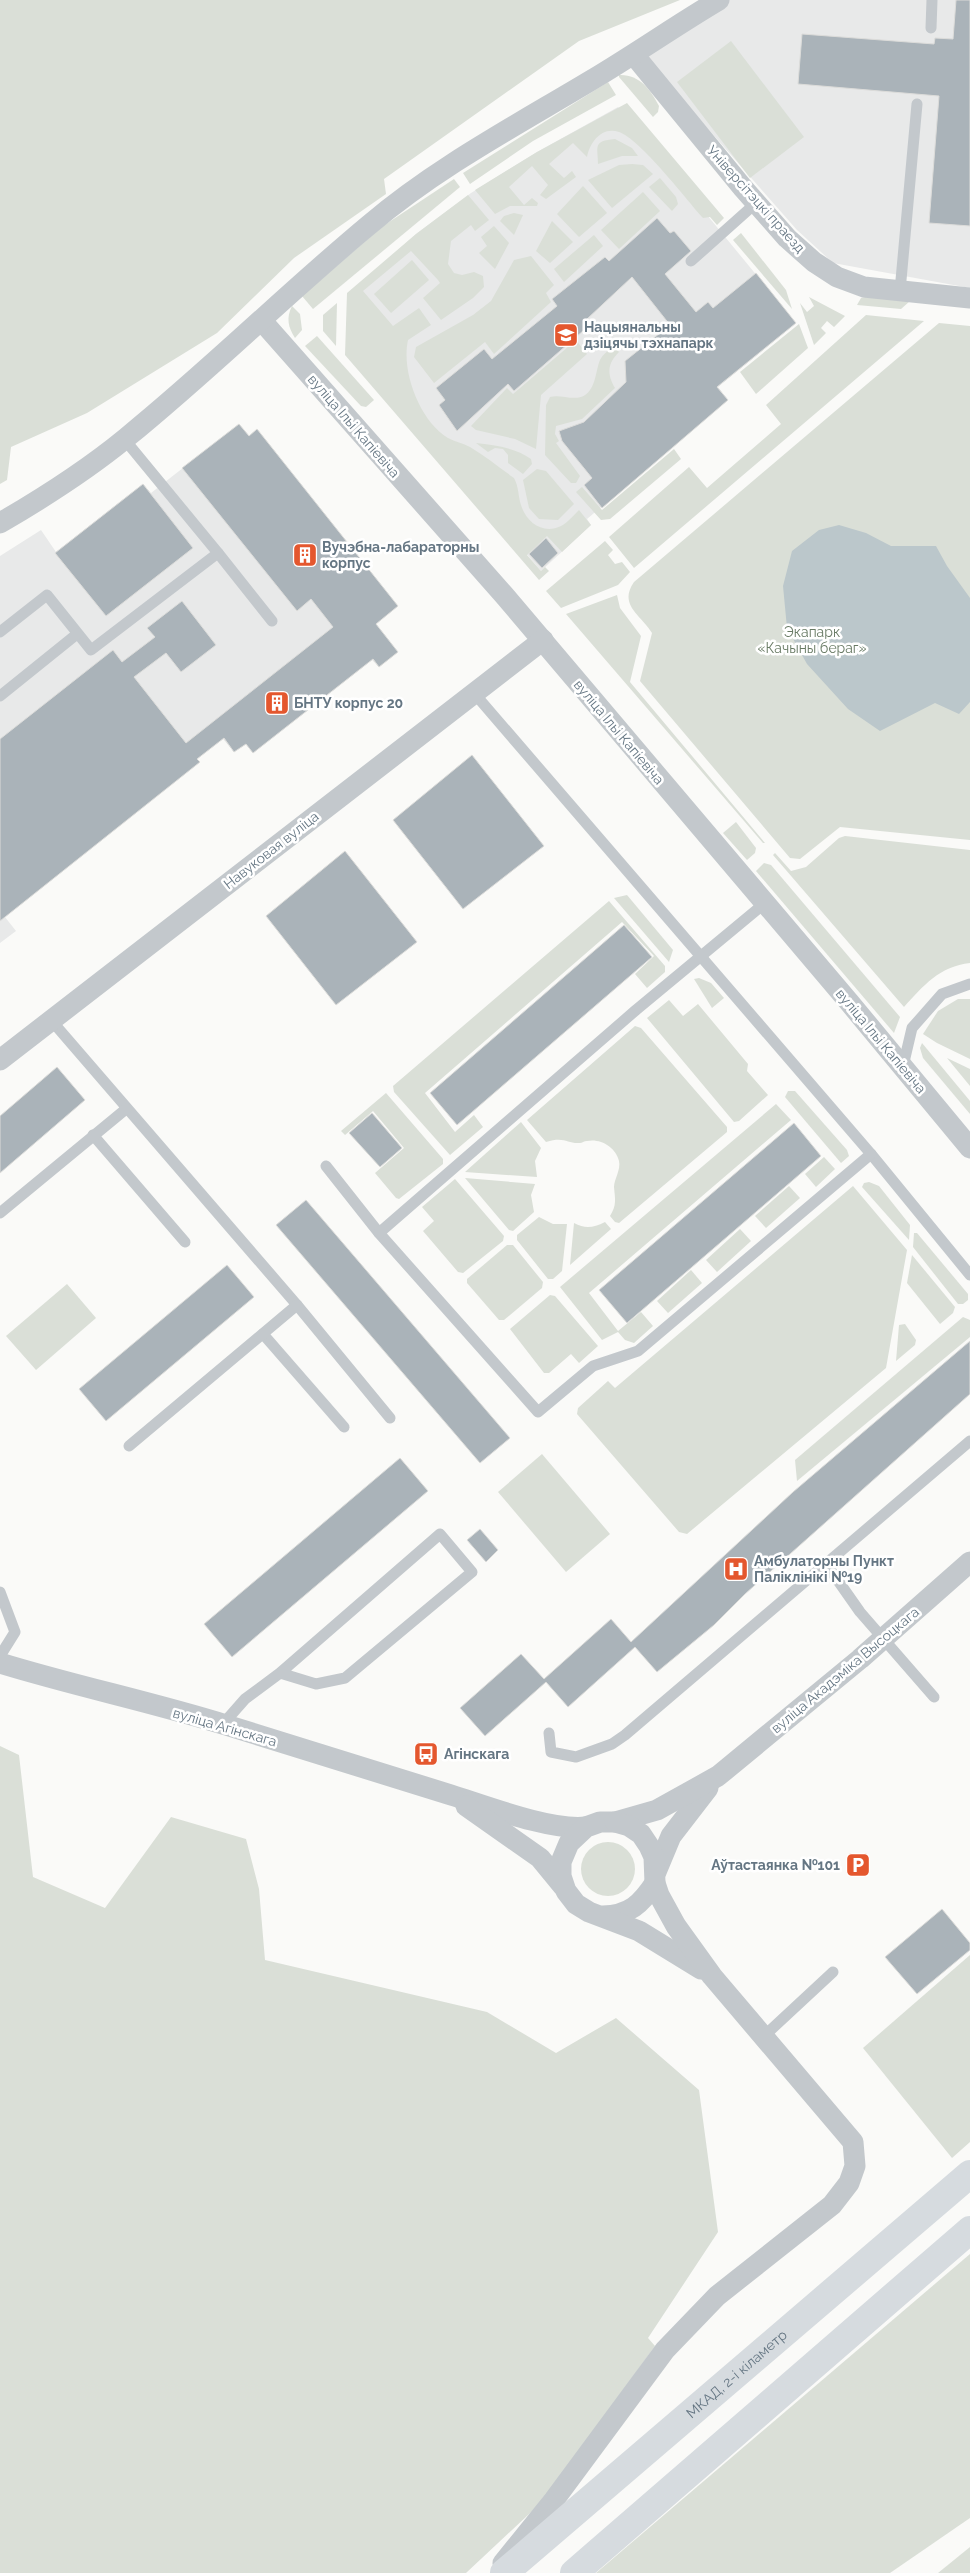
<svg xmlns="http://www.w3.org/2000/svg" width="970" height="2573" font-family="Raleway,sans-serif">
  <rect width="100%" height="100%" fill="#fafaf8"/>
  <!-- built -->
  <g fill="#e8e9e9">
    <path d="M721,0H970V288L833,263L797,230L658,72L634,55Z"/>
    <path d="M618,107L796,323L718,387L728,400L587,519L591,525L541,571L350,347L354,289L416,234L471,193L537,152Z"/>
    <path d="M239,424L249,436L257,429L398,606L371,628L376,634L381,630L398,652L379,667L372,660L253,753L246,744L234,752L223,739L197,759L200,762L5,917L16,931L0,943V556L41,530L56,552L143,484L151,493Z"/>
  </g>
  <!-- green -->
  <g fill="#dadfd7">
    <path d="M0,0H680L579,41L384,179L386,194L294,258L217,333L87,413L11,447L7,480L0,484Z"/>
    <path d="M731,41L804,137L750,178L677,82Z"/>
    <path d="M619,75C639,74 650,89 659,106L658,112L653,117L619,77Z"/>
    <path d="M608,82L616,95L533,141L470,184L463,173Z"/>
    <path d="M627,103L724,218L717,225L710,217L703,218C686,199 640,139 619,132C602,126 590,142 587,157L573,143L549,164L564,178L572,171L576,177L546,199L540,195L548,185L532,166L509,187L524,205L532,198L538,203L537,206H510L495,214L475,190L537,152Z"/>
    <path d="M615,139L632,148L638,156H622L598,164C598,147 592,141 615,139Z"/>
    <path d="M632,164L643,165L653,174L612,208L588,180L619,165Z"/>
    <path d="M660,178L676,197L678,204L672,211L649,187Z"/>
    <path d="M454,179L460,187L313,309L302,296L383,226Z"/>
    <path d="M583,186L607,213L579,237L557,214Z"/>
    <path d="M643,192L660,211L619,249L601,230Z"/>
    <path d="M468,195L489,220L475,231L471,225L451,241L448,264L454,273L462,275L474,272L483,276L484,287L473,298L441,320L423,298L440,283L438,280L411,251L363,291L393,326L419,308L431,325L408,340C401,372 420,421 448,438C455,442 463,443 470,447C485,456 500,468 514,478C519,487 518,496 521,505C526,522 543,535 561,526C567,523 574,515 579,510L591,525L562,552L547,536L527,555L541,571L545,567L549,571L539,580L345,355L347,293L416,234Z"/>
    <path d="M514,213L523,215L514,235L500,221L504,216Z"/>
    <path d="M552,221L573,242L550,263L536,251Z"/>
    <path d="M494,226L509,243L495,269L479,253L487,246L481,237Z"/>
    <path d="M741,233L786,290L792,309L733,240Z"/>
    <path d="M594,235L603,246L564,282L554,269Z"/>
    <path d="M531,256L554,285L546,293L551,302L494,354L485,342L434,383L414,357L416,347L473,315L491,301L514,260Z"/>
    <path d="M412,260L429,280L391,313L374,294Z"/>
    <path d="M809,297L845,316L834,327L827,321L821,328L826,333L814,345L800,303L807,312L814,306Z"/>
    <path d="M865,297L910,301L901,309L857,305L861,298Z"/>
    <path d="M337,303L336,346L323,331V315Z"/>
    <path d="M292,306L300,314L302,330L295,338C288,327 286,318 292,306Z"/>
    <path d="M866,315L924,321L634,568L609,537L689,467L707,488L781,424L766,405Z"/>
    <path d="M939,323L970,326V840L840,827L800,859L790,858L640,681L652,633C641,615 618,605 634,582Z"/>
    <path d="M799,324L808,348L756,394L740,372Z"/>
    <path d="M317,336L374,400L366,407L361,406L305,346Z"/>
    <path d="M576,340L587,354L541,395L536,449L515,439L476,430L471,426L507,388L513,394Z"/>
    <path d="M613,346L619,352C607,364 607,374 615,388L582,419L556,426L555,434L559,441L556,443L580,476L576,483H571L545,455L546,405L550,397C560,394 570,400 581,397C596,392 595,372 600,360C602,355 609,350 613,346Z"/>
    <path d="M476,443C495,445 516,448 531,459L532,464L523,474L508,463V455L503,449L495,448L488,452Z"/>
    <path d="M674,449L681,459L610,519L601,520L576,492L582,487L602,510Z"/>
    <path d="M537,469L546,471L574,504L558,520L539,519L529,508L523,480Z"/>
    <path d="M605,541L613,550L608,555L615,564L622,562L630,572L618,585L561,608L546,591Z"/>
    <path d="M617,595L620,608L641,636L630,682L765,843H763L566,614Z"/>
    <path d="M736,822L756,848L755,853L747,860L723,833Z"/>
    <path d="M845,836L970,850V963C940,966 923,986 904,1007L773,855L775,853L791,871L806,867L839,838Z"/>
    <path d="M764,863L771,865L900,1017L894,1033L756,871Z"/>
    <path d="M627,895L673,950L669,962L614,898Z"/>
    <path d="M609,901L665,966V972L647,988L635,974L654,956L622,922L425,1093L455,1132L474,1115L483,1127L450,1155L394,1092L393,1086Z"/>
    <path d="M699,978L711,983L724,998L712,1008L694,979Z"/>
    <path d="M958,999H970V1059L937,1043L923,1034L938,1011Z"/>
    <path d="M669,1000L683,1016L698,1004L748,1064L747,1071L768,1095L739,1121L734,1122L647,1018Z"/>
    <path d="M635,1026L641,1028L727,1127V1132L619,1223L615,1222L610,1216C617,1205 615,1199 614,1187C614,1179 621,1170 619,1161C616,1147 600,1138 587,1141C584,1141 582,1143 580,1143C567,1144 565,1136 546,1142L527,1120Z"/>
    <path d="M922,1043L970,1101V1114L923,1058L920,1048Z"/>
    <path d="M947,1058L970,1069V1086Z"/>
    <path d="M788,1091H795L847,1150L849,1156L841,1163L785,1097Z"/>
    <path d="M386,1093L443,1159V1164L399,1199L396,1198L375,1173L404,1148L373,1111L345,1135L341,1131Z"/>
    <path d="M776,1104L791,1120L589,1293L618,1331L641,1312L653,1326L634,1343L625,1340L618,1332L602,1340L560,1287Z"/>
    <path d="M521,1122L541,1148L535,1161L537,1177L465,1172Z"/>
    <path d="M824,1157L835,1169L816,1187L805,1174Z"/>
    <path d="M465,1178L535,1184L531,1195L534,1212L513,1231L509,1230Z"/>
    <path d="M455,1179L504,1236L503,1241L463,1273L458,1272L423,1231L434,1221L422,1207Z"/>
    <path d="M869,1182L879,1186L910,1225L909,1240L862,1187L864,1183Z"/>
    <path d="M789,1186L800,1198L766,1228L755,1216Z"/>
    <path d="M853,1186L907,1250L886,1368L687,1534L679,1532L577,1414L578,1408L608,1381L615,1388Z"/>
    <path d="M539,1217L553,1224H567L562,1271L553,1279H548L517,1240V1235Z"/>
    <path d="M605,1222L611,1229L570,1265L574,1223C585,1229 593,1228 605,1222Z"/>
    <path d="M740,1229L751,1241L717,1272L706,1260Z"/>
    <path d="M914,1233H917L968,1294V1300L963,1304H958L913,1247Z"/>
    <path d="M507,1245H513L543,1282L542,1288L504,1320H499L467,1283V1279Z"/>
    <path d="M912,1255L955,1307L953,1313L940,1324L907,1283Z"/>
    <path d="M691,1270L702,1283L668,1313L657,1301Z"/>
    <path d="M67,1284L96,1318L36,1370L6,1336Z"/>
    <path d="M550,1295L555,1296L598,1346L579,1363L571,1354L549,1373H544L510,1329Z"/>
    <path d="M963,1317L970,1320V1337L797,1481L795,1460Z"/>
    <path d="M905,1324L916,1340L915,1345L896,1361L899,1325Z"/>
    <path d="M542,1454L610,1534L566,1572L498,1492Z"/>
    <path d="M0,1746L19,1755L33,1877L105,1908L171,1817L246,1839L259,1889L265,1960L487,2012L556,2053L616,2018L699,2090L718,2232L648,2338L655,2346L544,2500L466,2573H0Z"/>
    <circle cx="608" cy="1869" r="27"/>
    <path d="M970,1955V2142L952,2158L863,2048Z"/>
    <path d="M970,2254V2518L890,2573H596Z"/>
    <path d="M970,2547V2573H938Z"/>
  </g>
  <!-- water -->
  <path fill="#bbc7cb" d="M839,525L866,533L891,546H936L947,566L970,598V702L959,714L935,703L880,731L848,709L807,664L787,628L783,586L792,551L819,530Z"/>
  <!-- building -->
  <g fill="#aab3b9" stroke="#dcdcda">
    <path d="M956,0H970V226L929,223L939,96L798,84L802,34L934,44L935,38L953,39Z"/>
    <path d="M657,218L670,233L674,231L691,251L665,274L696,312L708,302L713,308L756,273L796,323L717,387L728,400L602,508L584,485L592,478L562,441L559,431L584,422L626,382L625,361L670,325L632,277L587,319L591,324L514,391L508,384L457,431L439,405L445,400L436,388L484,349L492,359L557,306L552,299L605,257L609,261Z"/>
    <path d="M239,424L249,436L257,429L398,606L376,624L398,652L379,667L373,659L253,753L246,744L234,752L224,738L197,759L200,762L0,921V739L113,650L122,662L155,637L147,628L182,601L216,645L181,672L166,653L134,677L186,743L333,627L311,599L297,611L182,468Z"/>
    <path d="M143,484L193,548L106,616L55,553Z"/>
    <path d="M546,538L558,553L542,568L529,554Z"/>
    <path d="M472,755L544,846L463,909L393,820Z"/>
    <path d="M345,851L417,942L336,1005L266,916Z"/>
    <path d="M624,925L652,957L457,1125L430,1093Z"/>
    <path d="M57,1067L85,1100L0,1173V1116Z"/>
    <path d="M372,1113L402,1148L380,1167L349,1133Z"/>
    <path d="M794,1123L821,1156L627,1323L599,1290Z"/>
    <path d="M306,1200L510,1438L480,1463L276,1225Z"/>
    <path d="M227,1265L254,1297L106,1421L79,1389Z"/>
    <path d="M970,1341V1394L745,1594L714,1625L657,1672L635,1647L568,1707L546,1682L485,1736L460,1708L521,1654L544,1679L611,1619L631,1642L793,1492Z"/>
    <path d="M400,1458L428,1491L232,1657L204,1624Z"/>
    <path d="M480,1529L498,1550L486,1562L467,1540Z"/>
    <path d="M942,1909L970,1943V1950L917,1994L885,1957Z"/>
  </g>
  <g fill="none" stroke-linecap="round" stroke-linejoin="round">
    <!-- service -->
    <g stroke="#c3c8cc" stroke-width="11">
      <path d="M931,28L932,0"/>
      <path d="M691,261L756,203"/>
      <path d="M900,291L917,104"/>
      <path d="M218,553L272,621"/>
      <path d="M0,632L47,595L91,650L218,553L125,440"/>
      <path d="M474,693L871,1154L970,1275"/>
      <path d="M0,696L77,634"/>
      <path d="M51,1020L297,1305L390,1418"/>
      <path d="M906,1067L904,1062L912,1028L942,994L970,984"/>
      <path d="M93,1135L185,1242"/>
      <path d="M326,1166L379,1233L538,1412L593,1366L638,1351L871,1154"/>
      <path d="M0,1213L126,1109"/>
      <path d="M379,1233L636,1010L765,903"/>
      <path d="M263,1334L344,1427"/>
      <path d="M129,1446L297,1305"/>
      <path d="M827,1565L860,1612L934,1697"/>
      <path d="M0,1592L15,1632L0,1656"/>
      <path d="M223,1724L245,1699L280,1673L440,1534L472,1572L345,1678L316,1684L280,1673"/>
      <path d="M549,1733L551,1752L576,1757L612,1744L625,1735L970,1441"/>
      <path d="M763,2037L833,1972"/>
    </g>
    <!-- minor -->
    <g stroke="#c3c8cc" stroke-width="21">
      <path d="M634,55L743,188L787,238L814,262L837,277L864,287L970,298"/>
      <path d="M262,321L504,595L849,1002L970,1148"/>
      <path d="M0,523C43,498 87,470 126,438C210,370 286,294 369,225C436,168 515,126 590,81C634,55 675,26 719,0"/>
      <path d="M0,1060L543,640"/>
      <path d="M0,1663C75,1686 152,1702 226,1725C301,1749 376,1772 451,1795C486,1806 551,1831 586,1827"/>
      <path d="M466,1806L540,1858L563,1886"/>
      <path d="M656,1872L671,1836L708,1788"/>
      <path d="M603,1916C630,1915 641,1904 655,1883"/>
      <path d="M701,1969L639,1931L589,1912L576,1904L566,1891L561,1876V1862L569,1843L586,1827L600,1822H615L657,1810L718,1776L860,1659L970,1562"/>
      <path d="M503,2563L554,2500L665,2350L717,2296L832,2205L849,2183L855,2166L853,2142L712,1976L676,1926L659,1895L655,1883L654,1857L649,1846L641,1834L629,1826L615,1822"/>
    </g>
    <!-- trunk -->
    <g stroke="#d6dbdf" stroke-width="28">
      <path id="s1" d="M504,2573L970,2174"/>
      <path d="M574,2573L970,2230"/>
    </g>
  </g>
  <!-- icons -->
  <defs>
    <symbol id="university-square" viewBox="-11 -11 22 22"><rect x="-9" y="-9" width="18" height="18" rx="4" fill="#e4572e" stroke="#fff"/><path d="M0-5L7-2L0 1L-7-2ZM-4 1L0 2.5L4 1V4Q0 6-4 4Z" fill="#fff"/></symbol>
    <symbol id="building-square" viewBox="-11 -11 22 22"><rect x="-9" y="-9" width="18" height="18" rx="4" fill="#e4572e" stroke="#fff"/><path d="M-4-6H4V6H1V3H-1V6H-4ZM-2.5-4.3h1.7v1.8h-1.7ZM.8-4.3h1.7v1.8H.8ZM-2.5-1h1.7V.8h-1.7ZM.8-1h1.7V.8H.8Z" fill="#fff"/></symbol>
    <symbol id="hospital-square" viewBox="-11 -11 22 22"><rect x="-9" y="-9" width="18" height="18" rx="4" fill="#e4572e" stroke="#fff"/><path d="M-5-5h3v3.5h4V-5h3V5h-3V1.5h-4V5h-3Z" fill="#fff"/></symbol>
    <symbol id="bus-square" viewBox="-11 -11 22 22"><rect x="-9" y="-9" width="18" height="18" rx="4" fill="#e4572e" stroke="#fff"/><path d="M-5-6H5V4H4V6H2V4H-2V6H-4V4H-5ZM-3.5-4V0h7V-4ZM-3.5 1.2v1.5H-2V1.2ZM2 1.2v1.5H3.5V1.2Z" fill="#fff"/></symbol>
    <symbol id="parking-square" viewBox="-11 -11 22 22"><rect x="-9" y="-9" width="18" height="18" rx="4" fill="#e4572e" stroke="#fff"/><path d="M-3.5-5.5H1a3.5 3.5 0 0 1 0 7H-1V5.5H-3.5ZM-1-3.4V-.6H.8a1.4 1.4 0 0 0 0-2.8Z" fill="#fff"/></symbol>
  </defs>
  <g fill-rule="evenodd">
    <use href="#university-square" x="552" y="321" width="28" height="28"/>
    <use href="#building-square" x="291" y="541" width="28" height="28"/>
    <use href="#building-square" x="263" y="689" width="28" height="28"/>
    <use href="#hospital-square" x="722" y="1555" width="28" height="28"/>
    <use href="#bus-square" x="412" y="1740" width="28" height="28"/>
    <use href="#parking-square" x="844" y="1851" width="28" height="28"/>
  </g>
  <g text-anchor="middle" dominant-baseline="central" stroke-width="5" stroke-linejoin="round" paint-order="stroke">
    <!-- street labels -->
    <g font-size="14" fill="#657683" stroke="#fff">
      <text transform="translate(756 199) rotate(48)">Універсітэцкі праезд</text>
      <text transform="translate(354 426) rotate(49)">вуліца Ільі Капіевіча</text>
      <text transform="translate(619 732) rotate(50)">вуліца Ільі Капіевіча</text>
      <text transform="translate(271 850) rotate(-38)">Навуковая вуліца</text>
      <text transform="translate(881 1041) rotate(50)">вуліца Ільі Капіевіча</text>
      <text transform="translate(845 1670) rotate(-40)">вуліца Акадэміка Высоцкага</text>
      <text transform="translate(225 1727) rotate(16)">вуліца Агінскага</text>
      <text stroke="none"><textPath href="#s1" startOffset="306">МКАД, 2-і кіламетр</textPath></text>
    </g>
    <!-- poi labels -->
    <g font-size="14" font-weight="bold" fill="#657683" stroke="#fff" text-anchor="start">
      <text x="584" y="327">Нацыянальны<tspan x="584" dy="16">дзіцячы тэхнапарк</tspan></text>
      <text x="322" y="547">Вучэбна-лабараторны<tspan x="322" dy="16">корпус</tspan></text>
      <text x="294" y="703">БНТУ корпус 20</text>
      <text x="754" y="1561">Амбулаторны Пункт<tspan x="754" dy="16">Паліклінікі №19</tspan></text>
      <text x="444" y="1754">Агінскага</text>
      <text x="840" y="1865" text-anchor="end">Аўтастаянка №101</text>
    </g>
    <!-- park labels -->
    <g font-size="14" fill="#687a64" stroke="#fff">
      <text x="812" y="632">Экапарк<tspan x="812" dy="16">«Качыны бераг»</tspan></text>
    </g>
  </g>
</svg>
